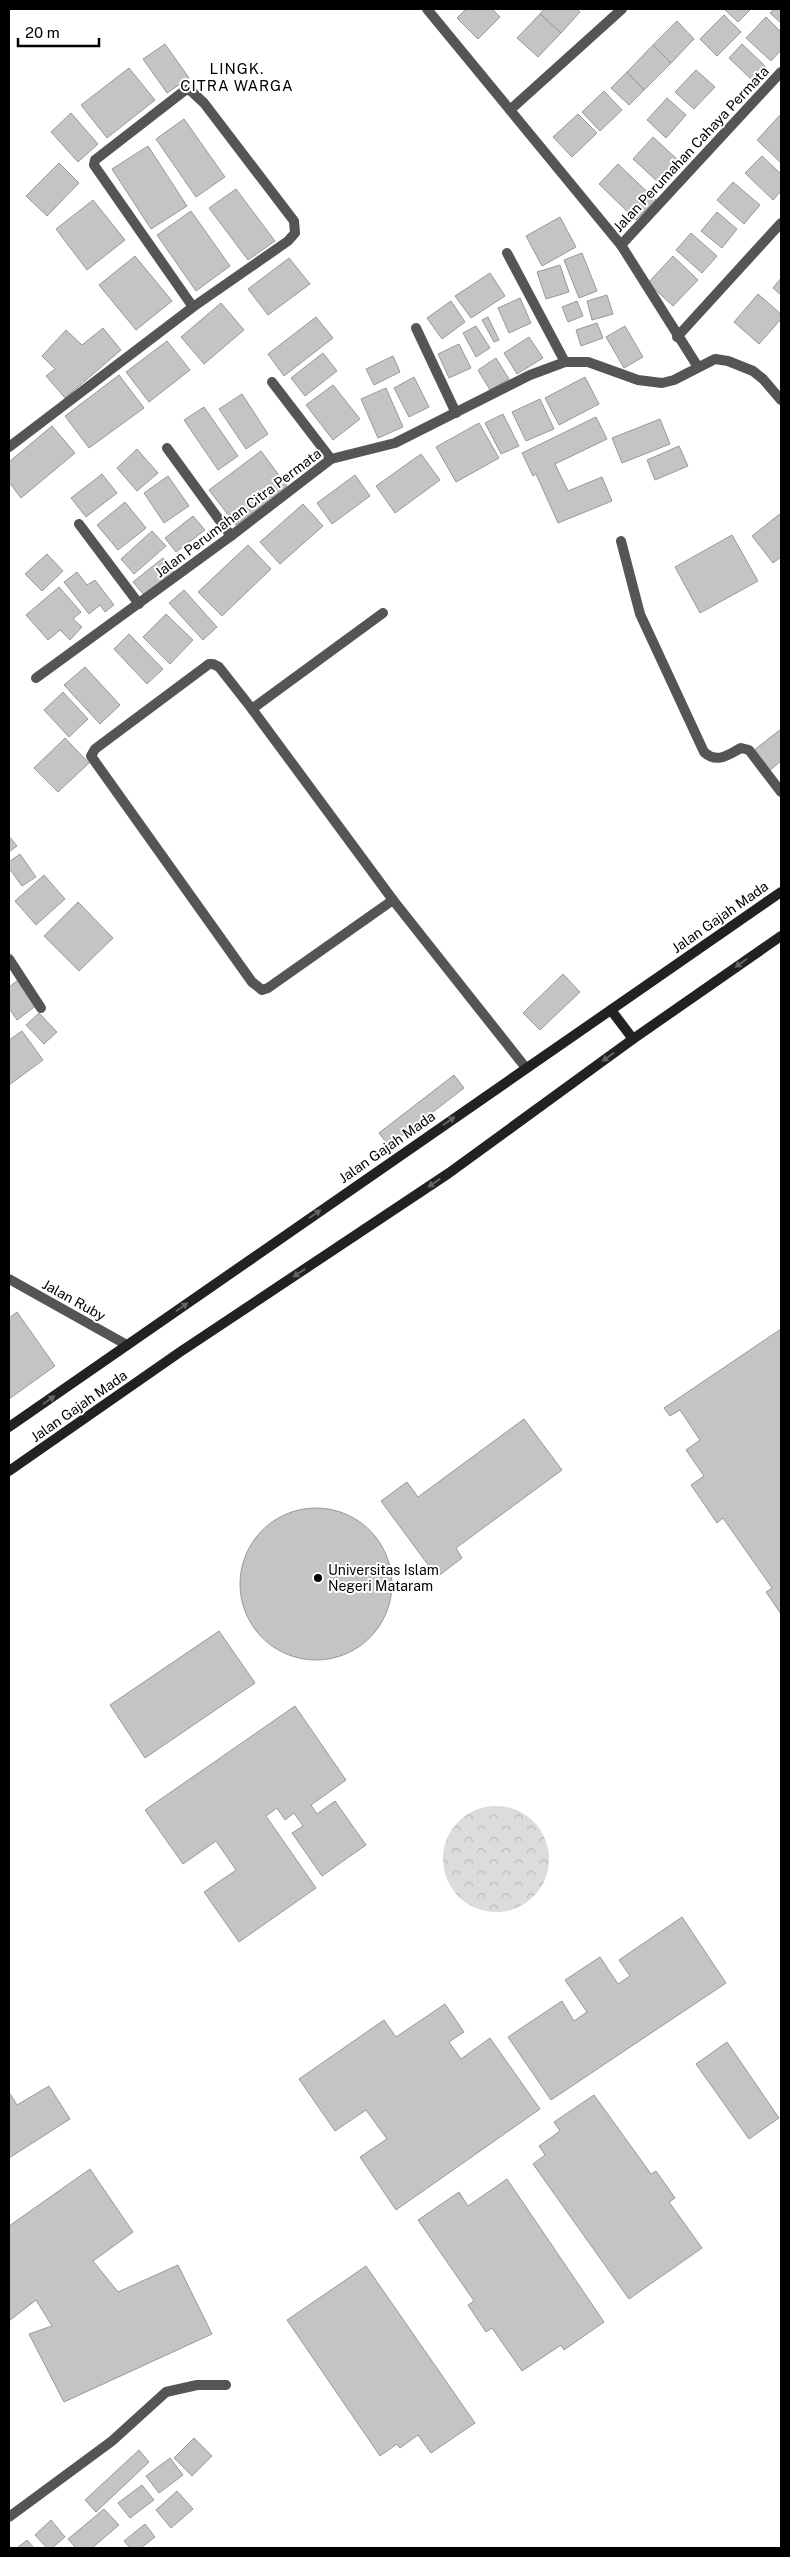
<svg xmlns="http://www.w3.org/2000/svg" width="790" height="2557" font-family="'Public Sans',sans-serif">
  <defs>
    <pattern id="forest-crowns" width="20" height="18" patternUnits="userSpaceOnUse" patternTransform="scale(1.25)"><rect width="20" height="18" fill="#dcdcdc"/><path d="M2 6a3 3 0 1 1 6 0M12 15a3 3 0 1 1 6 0" fill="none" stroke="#bbb"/></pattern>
  </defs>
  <rect width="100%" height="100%" fill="#fff"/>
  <!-- forest -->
  <circle fill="url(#forest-crowns)" cx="496" cy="1859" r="53"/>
  <!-- building -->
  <g fill="#c4c4c4" stroke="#999">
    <path d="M466,9H492L500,17L478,39L457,18Z"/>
    <path d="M544,9H577L580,12L561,33L540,14Z"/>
    <path d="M724,9H751L738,22Z"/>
    <path d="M774,9H781V23L770,13Z"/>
    <path d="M540,14L561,33L538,57L517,38Z"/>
    <path d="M724,15L741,32L717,56L700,39Z"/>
    <path d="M766,17L781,32V50L771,61L746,38Z"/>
    <path d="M677,21L694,39L671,63L653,45Z"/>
    <path d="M165,44L189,78L167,93L143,59Z"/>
    <path d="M742,44L765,66L752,80L729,58Z"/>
    <path d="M653,45L671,63L644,90L627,72Z"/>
    <path d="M129,68L155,100L107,138L81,105Z"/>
    <path d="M696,70L715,87L694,109L675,92Z"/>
    <path d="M627,72L644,90L629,105L611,88Z"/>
    <path d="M604,91L622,110L600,131L582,112Z"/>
    <path d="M667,98L686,115L666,138L647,120Z"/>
    <path d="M71,113L98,144L78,162L51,132Z"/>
    <path d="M578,114L597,133L572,157L553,137Z"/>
    <path d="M781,114V163L757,140Z"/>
    <path d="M184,119L225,177L196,197L156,139Z"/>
    <path d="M653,137L678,160L658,182L633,159Z"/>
    <path d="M148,146L187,206L151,229L112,169Z"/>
    <path d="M762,156L781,174V191L773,200L745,173Z"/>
    <path d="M59,163L79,183L47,216L26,196Z"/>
    <path d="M618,164L656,200L636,220L599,184Z"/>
    <path d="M733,182L760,205L744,224L717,200Z"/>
    <path d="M236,189L275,241L248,260L209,208Z"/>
    <path d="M93,200L125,240L87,270L56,229Z"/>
    <path d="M191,211L230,266L196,291L157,235Z"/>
    <path d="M717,212L737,229L722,248L701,231Z"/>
    <path d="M560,217L576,247L542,266L526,236Z"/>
    <path d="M691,233L717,256L702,273L676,250Z"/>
    <path d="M582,253L597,291L579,298L564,260Z"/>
    <path d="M135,256L172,301L136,330L99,285Z"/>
    <path d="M673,256L698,280L673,306L648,283Z"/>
    <path d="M289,258L310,284L268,315L248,289Z"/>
    <path d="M560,265L569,292L546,299L537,272Z"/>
    <path d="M490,273L505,296L471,318L455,296Z"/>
    <path d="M781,278V295L773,288Z"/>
    <path d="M758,294L781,314V319L759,344L734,322Z"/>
    <path d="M607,295L613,314L592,320L587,301Z"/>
    <path d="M520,298L531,323L509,333L498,308Z"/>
    <path d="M451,301L465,322L442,339L427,318Z"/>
    <path d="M577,301L583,316L568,322L562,307Z"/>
    <path d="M221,303L244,330L204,364L181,337Z"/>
    <path d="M316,317L333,338L284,376L268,354Z"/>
    <path d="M488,317L499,340L494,342L482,320Z"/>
    <path d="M597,323L603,338L581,346L576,330Z"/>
    <path d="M476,326L490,348L476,357L463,333Z"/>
    <path d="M625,326L643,357L624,368L606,337Z"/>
    <path d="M103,328L121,350L65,398L46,376L55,369L42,356L66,330L82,345Z"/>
    <path d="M529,337L543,358L517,374L504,353Z"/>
    <path d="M167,341L190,370L149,402L126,372Z"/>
    <path d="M459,344L471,368L449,378L438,354Z"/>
    <path d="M323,353L337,371L305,396L291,378Z"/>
    <path d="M393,356L400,372L374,385L366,369Z"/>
    <path d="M496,358L509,379L490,390L478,370Z"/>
    <path d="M119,375L144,408L89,448L65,416Z"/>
    <path d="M414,377L429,407L409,417L394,388Z"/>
    <path d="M585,377L599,404L559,425L545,398Z"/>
    <path d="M333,385L360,419L333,440L306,405Z"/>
    <path d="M386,388L403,427L378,438L361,399Z"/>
    <path d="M242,394L268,434L246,449L219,409Z"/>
    <path d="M540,399L554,429L526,441L512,412Z"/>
    <path d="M204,407L238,456L218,470L184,420Z"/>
    <path d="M503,414L519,446L501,454L485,423Z"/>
    <path d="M596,417L607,439L555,464L568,491L602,477L612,501L558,523L536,474L533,476L522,453Z"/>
    <path d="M660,419L670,444L622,463L612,438Z"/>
    <path d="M479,423L499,458L456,482L436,447Z"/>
    <path d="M52,426L75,453L21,498L9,482V462Z"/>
    <path d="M679,446L688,466L655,480L647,460Z"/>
    <path d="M137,449L158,473L137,491L117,468Z"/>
    <path d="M261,451L287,486L236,525L209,490Z"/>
    <path d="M421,454L440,480L395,513L376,486Z"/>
    <path d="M102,474L117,493L86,517L71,498Z"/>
    <path d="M355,475L370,496L332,524L317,503Z"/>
    <path d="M168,476L189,506L164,523L144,493Z"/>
    <path d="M125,502L146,528L118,550L97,525Z"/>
    <path d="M303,504L323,526L280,564L260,542Z"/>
    <path d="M781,513V557L773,563L752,536Z"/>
    <path d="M193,516L205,530L176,552L165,538Z"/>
    <path d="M152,531L166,546L134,574L121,559Z"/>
    <path d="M732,535L758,581L700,613L675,567Z"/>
    <path d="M248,545L271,569L222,616L198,592Z"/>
    <path d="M47,554L63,571L42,591L25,574Z"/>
    <path d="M163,558L174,572L145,596L133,582Z"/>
    <path d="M77,572L87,585L95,580L114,605L105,612L100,605L89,614L64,582Z"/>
    <path d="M59,587L81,612L73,619L82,627L70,640L60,630L48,640L26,615Z"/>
    <path d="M184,590L217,627L203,640L169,603Z"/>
    <path d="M166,614L193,640L170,664L143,637Z"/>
    <path d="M129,634L163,669L147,684L114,649Z"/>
    <path d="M85,667L120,705L100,724L64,685Z"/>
    <path d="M63,692L88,719L69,737L44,710Z"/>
    <path d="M781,729V761L769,771L753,751Z"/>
    <path d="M65,738L89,763L58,792L34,768Z"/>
    <path d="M9,836L17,846L9,852Z"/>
    <path d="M20,854L36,877L22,886L9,868V862Z"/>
    <path d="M44,875L65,899L36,925L15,901Z"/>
    <path d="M78,902L113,938L79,971L44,936Z"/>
    <path d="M563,974L580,992L540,1030L523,1013Z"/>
    <path d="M18,980L37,1005L17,1020L9,1008V987Z"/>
    <path d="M39,1013L57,1032L44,1044L26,1025Z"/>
    <path d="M22,1031L43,1060L9,1085V1040Z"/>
    <path d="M454,1075L464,1088L389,1146L379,1133Z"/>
    <path d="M17,1312L55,1366L9,1399V1318Z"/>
    <path d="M781,1329V1614L766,1592L772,1588L723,1518L717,1523L691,1485L704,1476L686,1450L700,1440L680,1410L670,1416L664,1408Z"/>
    <path d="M524,1419L562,1470L456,1548L462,1558L437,1577L381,1501L407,1482L418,1497Z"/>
    <circle cx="316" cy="1584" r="76"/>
    <path d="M219,1631L255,1683L145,1758L110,1705Z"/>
    <path d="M295,1706L346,1780L311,1805L317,1814L335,1801L366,1845L322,1876L292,1833L303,1826L294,1813L285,1820L277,1808L266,1816L316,1888L239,1942L204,1892L236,1870L216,1841L183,1864L145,1810Z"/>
    <path d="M682,1917L726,1983L551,2100L508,2037L562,2001L574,2021L587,2012L565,1980L600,1957L618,1984L630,1976L619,1960Z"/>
    <path d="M445,2004L464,2032L449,2042L461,2059L490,2038L540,2109L396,2210L360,2157L387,2139L366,2110L335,2131L299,2079L384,2020L396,2037Z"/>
    <path d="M727,2042L779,2118L749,2139L696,2064Z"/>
    <path d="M49,2086L70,2119L9,2158V2092L17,2105Z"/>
    <path d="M594,2095L651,2174L656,2171L675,2198L669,2202L702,2248L629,2299L533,2164L545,2155L539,2146L560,2131L554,2122Z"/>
    <path d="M90,2169L133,2232L93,2261L118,2292L178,2265L212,2334L64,2402L29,2334L52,2326L36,2300L9,2321V2226Z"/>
    <path d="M507,2179L604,2322L564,2350L561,2345L522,2371L492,2328L486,2332L468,2305L474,2301L418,2220L459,2192L468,2206Z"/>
    <path d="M366,2266L475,2423L431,2453L418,2435L400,2448L397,2444L380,2456L287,2320Z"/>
    <path d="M194,2438L212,2456L192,2476L174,2458Z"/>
    <path d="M139,2450L149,2462L96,2512L85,2500Z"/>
    <path d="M170,2458L183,2475L159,2493L146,2476Z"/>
    <path d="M142,2485L154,2500L130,2518L118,2503Z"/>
    <path d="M177,2491L193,2509L171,2528L156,2510Z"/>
    <path d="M104,2509L119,2525L92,2548H76L68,2539Z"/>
    <path d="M51,2520L65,2537L52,2548H47L35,2535Z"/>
    <path d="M145,2524L155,2537L141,2548H130L124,2541Z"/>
    <path d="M27,2540L34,2548H17Z"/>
  </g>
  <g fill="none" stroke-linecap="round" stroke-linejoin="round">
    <!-- minor -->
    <g stroke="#555" stroke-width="10">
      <path d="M427,9L621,245L698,367"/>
      <path d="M510,110L622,9"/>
      <path d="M621,245L781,72"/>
      <path d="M507,253L565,362"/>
      <path d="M416,328L456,413"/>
      <path d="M677,337L781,223"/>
      <path d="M272,382L331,459"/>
      <path d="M9,447L193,307L288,241L295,233L294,221L204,103L189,89L184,91L95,160L94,165L193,307"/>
      <path d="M167,448L231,536"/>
      <path d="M79,524L139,604"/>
      <path d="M621,541L640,614L704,752C717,764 728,755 741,748L749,750L781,792"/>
      <path d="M383,613L252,709L393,900L526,1068"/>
      <path d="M36,678L231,536L331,459L395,443L530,375L565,362H588L638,380L662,383L674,380L715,359L728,361L753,371L763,379L781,400"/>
      <path d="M252,709L219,667L213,664H209L95,749L91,756L252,982L262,990L268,988L393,900"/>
      <path d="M9,959L41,1008"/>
      <path d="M9,1279L127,1345"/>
      <path d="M9,2517L112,2441L166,2392L197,2385H226"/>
    </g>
    <!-- secondary -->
    <g stroke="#222" stroke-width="10">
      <path d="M611,1010L633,1039"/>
      <path d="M9,1427L781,892"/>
      <path d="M9,1471L180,1352L449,1173L633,1039L781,936"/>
    </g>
  </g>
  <!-- one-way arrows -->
  <defs><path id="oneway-solid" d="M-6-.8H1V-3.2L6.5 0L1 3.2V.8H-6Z" transform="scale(1.25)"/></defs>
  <g fill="#646464">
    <use href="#oneway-solid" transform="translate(741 963) rotate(145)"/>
    <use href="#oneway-solid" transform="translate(608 1057) rotate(144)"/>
    <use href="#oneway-solid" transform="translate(449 1121) rotate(-35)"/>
    <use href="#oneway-solid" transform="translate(434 1183) rotate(146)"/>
    <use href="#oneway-solid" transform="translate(315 1214) rotate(-35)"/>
    <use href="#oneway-solid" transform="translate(299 1273) rotate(146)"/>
    <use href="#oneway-solid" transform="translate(182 1307) rotate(-35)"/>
    <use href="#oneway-solid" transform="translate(49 1400) rotate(-35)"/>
  </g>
  <!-- markers -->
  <circle fill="#000" stroke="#fff" stroke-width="2" cx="318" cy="1578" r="5"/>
  <g text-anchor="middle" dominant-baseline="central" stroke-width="4" stroke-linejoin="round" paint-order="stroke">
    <!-- street labels -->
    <g font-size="14" fill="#000" stroke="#fff">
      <text transform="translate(691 149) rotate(-47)">Jalan Perumahan Cahaya Permata</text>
      <text transform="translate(238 513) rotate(-37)">Jalan Perumahan Citra Permata</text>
      <text transform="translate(720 917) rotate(-35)">Jalan Gajah Mada</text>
      <text transform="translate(387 1147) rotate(-35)">Jalan Gajah Mada</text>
      <text transform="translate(74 1300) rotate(29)">Jalan Ruby</text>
      <text transform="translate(79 1406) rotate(-35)">Jalan Gajah Mada</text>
    </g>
    <!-- poi labels -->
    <g font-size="14" fill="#000" stroke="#fff" text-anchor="start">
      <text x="328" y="1570">Universitas Islam<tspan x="328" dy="16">Negeri Mataram</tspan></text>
    </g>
    <!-- neighbourhood labels -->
    <g font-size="15" letter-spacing="1" fill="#000" stroke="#fff">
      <text x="237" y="68">LINGK.<tspan x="237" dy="17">CITRA WARGA</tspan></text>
    </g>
  </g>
  <!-- border -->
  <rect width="790" height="2557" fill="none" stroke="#000000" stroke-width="20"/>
  <!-- scale -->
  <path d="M18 38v8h81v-8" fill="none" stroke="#000000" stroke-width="2.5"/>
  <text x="25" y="38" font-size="15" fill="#000000" stroke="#ffffff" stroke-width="4" paint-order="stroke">20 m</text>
</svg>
